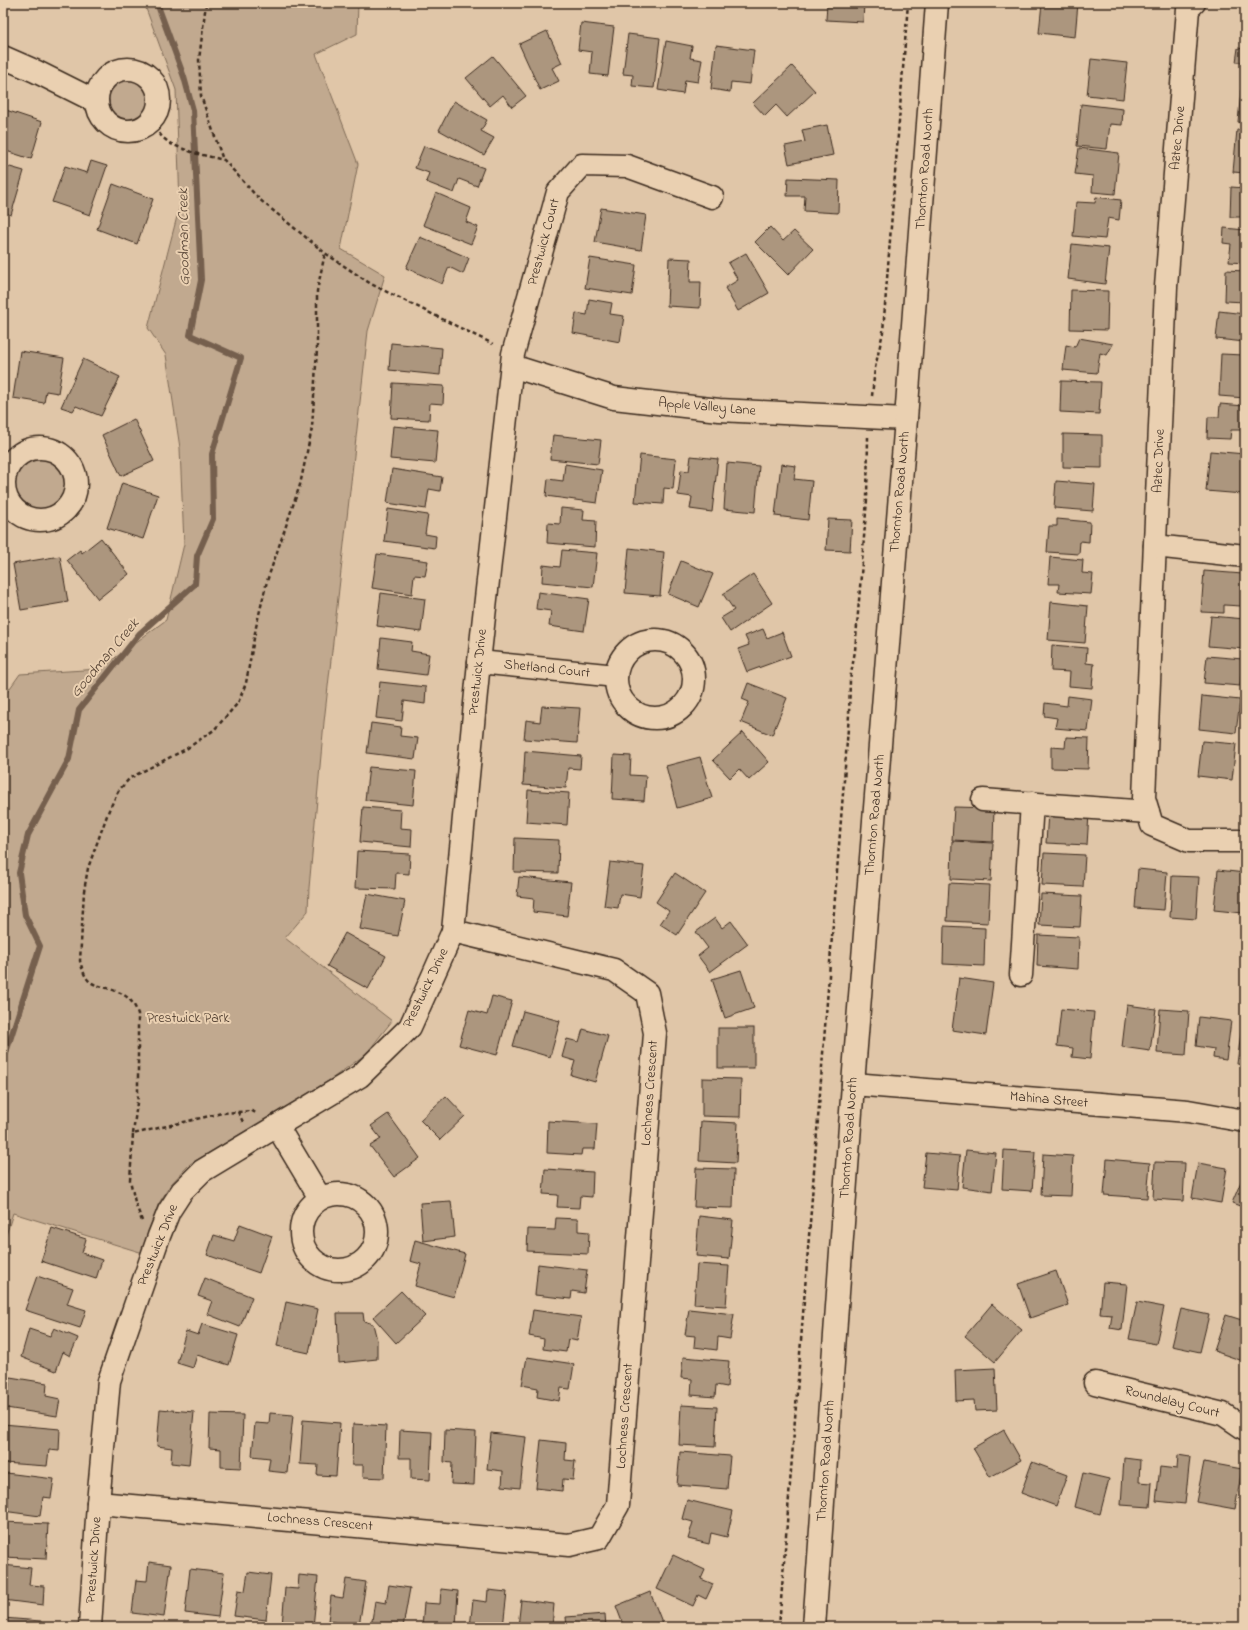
<svg xmlns="http://www.w3.org/2000/svg" width="1248" height="1630" font-family="'Indie Flower',sans-serif">
  <rect width="100%" height="100%" fill="#e0c6a8"/>
  <filter id="ink" filterUnits="userSpaceOnUse"><feTurbulence type="fractalNoise" baseFrequency=".025" numOctaves="2"/><feDisplacementMap in="SourceGraphic" scale="8" xChannelSelector="R" yChannelSelector="G"/><feConvolveMatrix kernelMatrix="1 2 1 2 8 2 1 2 1" color-interpolation-filters="sRGB"/></filter>
  <g filter="url(#ink)">
    <!-- green -->
    <g fill="#c1a98f" stroke="#7e6a56">
      <path d="M144,3H358L357,34L316,54L358,164L341,249L385,275L368,331L324,722L309,888L308,911L285,938L392,1021L366,1054L330,1080L190,1164L171,1184L158,1205L143,1253L13,1213L3,1245V698L20,674L100,669L166,620L184,544L180,448L166,355L148,328L180,205L176,90Z"/>
      <circle cx="128" cy="100" r="21"/>
      <circle cx="39" cy="484" r="27"/>
    </g>
    <g fill="none" stroke-linecap="round" stroke-linejoin="round">
      <!-- stream -->
      <path stroke="#745f4e" stroke-width="6" d="M3,1062L40,946L25,915L19,873L28,835L69,759L79,710L139,634L195,584L197,556L213,519L212,454L241,358L190,335L201,280L193,110L184,77L157,3"/>
    </g>
    <!-- building -->
    <g fill="#ac967e" stroke="#3b2a1e">
      <path d="M827,3H864L863,22L826,20Z"/>
      <path d="M1042,3H1078L1075,37L1039,33Z"/>
      <path d="M581,23L614,27L608,76L590,74L592,52L578,50Z"/>
      <path d="M547,31L562,63L552,68L559,81L540,90L519,44Z"/>
      <path d="M628,34L660,38L654,88L632,86L633,75L623,74Z"/>
      <path d="M666,41L692,46L690,58L702,60L698,82L685,80L683,94L658,90Z"/>
      <path d="M716,45L754,50L750,84L731,82L730,92L711,89Z"/>
      <path d="M1238,48L1245,49V79H1242L1243,62H1236Z"/>
      <path d="M493,56L526,96L512,107L503,95L490,106L466,78Z"/>
      <path d="M1091,59L1127,63L1123,99L1087,95Z"/>
      <path d="M792,66L815,91L787,117L776,105L765,116L753,103Z"/>
      <path d="M1241,90H1245V123L1238,122Z"/>
      <path d="M454,101L487,120L481,131L494,138L484,155L439,130Z"/>
      <path d="M1081,104L1123,109L1122,125L1110,124L1107,149L1077,146Z"/>
      <path d="M3,109L42,122L31,159L3,150Z"/>
      <path d="M827,125L833,155L789,164L785,146L805,142L802,130Z"/>
      <path d="M1237,130H1245V173L1233,172Z"/>
      <path d="M424,146L484,168L477,186L459,179L454,193L426,182L429,173L415,168Z"/>
      <path d="M1079,148L1119,153L1115,194L1092,192L1093,176L1075,174Z"/>
      <path d="M91,161L107,166L90,215L52,202L65,166L87,173Z"/>
      <path d="M3,165L24,171L11,215L3,212Z"/>
      <path d="M788,178L839,180L838,213L804,211L805,196H787Z"/>
      <path d="M113,184L153,199L137,244L97,229Z"/>
      <path d="M1231,187L1245,188V217H1230Z"/>
      <path d="M436,193L471,208L466,222L478,227L471,244L423,225Z"/>
      <path d="M1096,197L1121,200L1119,220L1108,218L1105,239L1073,236L1076,202L1095,203Z"/>
      <path d="M601,208L646,215L641,250L595,242Z"/>
      <path d="M770,227L783,241L794,231L813,249L788,275L755,242Z"/>
      <path d="M1224,228L1245,230V263L1229,262L1231,244L1223,243Z"/>
      <path d="M420,237L469,258L463,274L449,267L442,284L406,268Z"/>
      <path d="M1072,244L1109,248L1105,284L1068,279Z"/>
      <path d="M746,253L769,293L738,311L725,288L738,280L728,263Z"/>
      <path d="M590,258L636,265L632,295L585,288Z"/>
      <path d="M669,258L691,259L690,282H701L700,308L667,306Z"/>
      <path d="M1226,270L1245,271V302L1225,301Z"/>
      <path d="M1071,290L1108,291L1107,330L1070,329Z"/>
      <path d="M589,299L612,303L610,314L624,316L620,342L573,333L576,313L587,315Z"/>
      <path d="M1219,311L1245,314V342L1216,339Z"/>
      <path d="M1079,338L1113,344L1107,355L1100,353L1097,373L1063,370L1066,345L1075,347Z"/>
      <path d="M391,343L442,348L440,375L389,370Z"/>
      <path d="M20,351L64,358L58,393L46,391L44,403L13,398Z"/>
      <path d="M1221,354L1244,355L1245,398L1219,396Z"/>
      <path d="M83,359L120,377L101,416L76,406L73,411L61,407Z"/>
      <path d="M1061,381L1101,382L1099,414L1060,412Z"/>
      <path d="M393,383L444,386L443,404L430,403L429,420L391,418Z"/>
      <path d="M1220,404L1245,406V430H1231L1230,439L1207,438L1208,417H1219Z"/>
      <path d="M134,419L154,461L121,476L102,435Z"/>
      <path d="M393,426L438,430L435,463L390,459Z"/>
      <path d="M1063,434L1102,435V468L1063,467Z"/>
      <path d="M553,435L601,440L598,464L550,459Z"/>
      <path d="M1210,451L1245,454L1243,494L1206,491Z"/>
      <path d="M640,455L676,459L673,489L664,488L663,504L635,502Z"/>
      <path d="M691,456L718,459L712,512L690,509L692,497L678,495L681,470L689,471Z"/>
      <path d="M727,463L759,466L755,512L724,509Z"/>
      <path d="M565,464L602,470L597,503L546,496L548,479L563,481Z"/>
      <path d="M781,464L796,466L794,479L812,481L808,520L775,516Z"/>
      <path d="M392,469L442,477L440,491L429,489L426,509L387,503Z"/>
      <path d="M1056,481L1095,484L1093,511L1054,508Z"/>
      <path d="M122,483L158,495L143,539L107,528Z"/>
      <path d="M561,508L584,510L583,520L596,521L595,547L547,543L548,523L560,524Z"/>
      <path d="M388,509L428,515L425,534L436,536L435,548L384,541Z"/>
      <path d="M828,519L852,520L850,551L826,550Z"/>
      <path d="M1057,519L1090,522L1089,542L1080,541L1079,554L1047,552L1049,526H1057Z"/>
      <path d="M101,538L129,574L98,599L67,560L80,550L82,553Z"/>
      <path d="M629,548L664,552L660,596L625,593Z"/>
      <path d="M562,550L597,553L593,587L542,582L543,565L560,567Z"/>
      <path d="M377,554L428,561L425,576L414,575L412,594L372,588Z"/>
      <path d="M60,556L68,602L21,610L13,564Z"/>
      <path d="M1050,557L1083,560L1082,573L1093,574L1091,594L1058,592L1059,584H1048Z"/>
      <path d="M681,561L713,574L699,607L668,594Z"/>
      <path d="M1204,571L1243,574L1241,606L1224,605V613L1201,612Z"/>
      <path d="M753,574L772,603L730,632L721,618L734,610L723,594Z"/>
      <path d="M538,592L589,599L584,631L549,626L551,611L536,609Z"/>
      <path d="M381,593L425,599L421,632L377,626Z"/>
      <path d="M1051,602L1088,606L1085,643L1048,640Z"/>
      <path d="M1211,616L1245,619V649L1208,646Z"/>
      <path d="M763,629L767,638L782,632L791,656L747,672L738,649L749,645L745,636Z"/>
      <path d="M381,638L412,642L411,651L429,654L426,675L378,669Z"/>
      <path d="M1052,645L1087,648L1086,663L1094,664L1092,688L1069,686L1070,672L1051,671Z"/>
      <path d="M1207,656L1243,659L1240,686L1204,683Z"/>
      <path d="M380,682L426,687L425,704L404,701L402,721L376,718Z"/>
      <path d="M748,683L787,698L772,735L741,722L749,702L742,699Z"/>
      <path d="M1068,696L1092,699L1088,731L1055,728L1057,718L1044,716L1045,703L1067,706Z"/>
      <path d="M1202,696L1240,700L1236,733L1199,729Z"/>
      <path d="M542,706L580,708L577,743L524,739L526,720L540,722Z"/>
      <path d="M371,723L401,727L400,736L418,738L415,759L367,753Z"/>
      <path d="M743,732L769,762L749,780L739,769L730,778L713,760Z"/>
      <path d="M1066,737L1089,738L1088,769L1051,768V747L1065,748Z"/>
      <path d="M1202,741L1236,744L1232,780L1198,776Z"/>
      <path d="M525,751L581,756L580,769L568,768L566,788L523,785Z"/>
      <path d="M614,755L631,756L630,775L646,776L644,801L612,799Z"/>
      <path d="M700,757L712,798L677,808L666,766Z"/>
      <path d="M369,767L416,771L413,805L365,800Z"/>
      <path d="M528,790L569,793L567,825L526,822Z"/>
      <path d="M363,807L401,810L400,828L412,829L411,847L360,842Z"/>
      <path d="M954,807L994,808L993,842L952,840Z"/>
      <path d="M1048,812L1089,814L1087,845L1046,843Z"/>
      <path d="M515,838L559,840L558,873L514,872Z"/>
      <path d="M952,841L993,843L991,881L951,879Z"/>
      <path d="M357,851L410,854L409,874L396,873L395,889L355,888Z"/>
      <path d="M1044,853L1085,855L1083,887L1042,885Z"/>
      <path d="M610,862L644,866L640,897L620,894L618,908L604,906Z"/>
      <path d="M1138,869L1167,872L1164,910L1135,908Z"/>
      <path d="M1218,870L1245,873L1243,913L1214,910Z"/>
      <path d="M675,873L705,893L677,935L660,924L669,911L656,902Z"/>
      <path d="M1172,876L1199,877L1196,919L1170,917Z"/>
      <path d="M519,877L571,882L567,916L533,912L534,898L517,896Z"/>
      <path d="M949,883L990,885L988,923L947,921Z"/>
      <path d="M367,894L405,901L398,936L360,929Z"/>
      <path d="M1041,894L1082,896L1080,927L1039,925Z"/>
      <path d="M715,918L722,928L731,921L748,944L710,972L698,956L708,948L696,932Z"/>
      <path d="M944,926L985,928L984,966L943,964Z"/>
      <path d="M345,933L386,956L368,989L327,966Z"/>
      <path d="M1038,935L1079,937L1078,969L1037,966Z"/>
      <path d="M741,970L754,1008L725,1018L712,979Z"/>
      <path d="M959,978L993,983L986,1035L952,1030Z"/>
      <path d="M492,996L512,1001L497,1055L459,1045L469,1010L487,1015Z"/>
      <path d="M1127,1005L1156,1009L1150,1051L1122,1047Z"/>
      <path d="M1061,1009L1094,1012L1090,1059L1072,1057L1073,1048L1057,1046Z"/>
      <path d="M1160,1009L1189,1011L1186,1055L1157,1053Z"/>
      <path d="M523,1011L560,1021L550,1057L513,1046Z"/>
      <path d="M1199,1017L1231,1021L1226,1060L1213,1058L1214,1049L1196,1046Z"/>
      <path d="M1242,1025H1245V1065L1237,1064Z"/>
      <rect x="718" y="1028" width="36" height="40"/>
      <path d="M583,1029L608,1036L595,1082L571,1075L575,1061L562,1057L567,1039L579,1042Z"/>
      <path d="M702,1078L741,1079L740,1117L702,1116Z"/>
      <path d="M446,1096L465,1116L440,1140L420,1120Z"/>
      <path d="M388,1114L420,1158L394,1177L370,1146L381,1139L371,1126Z"/>
      <path d="M548,1121L597,1124L595,1149H582L581,1155L547,1153Z"/>
      <path d="M701,1121L738,1123L736,1163L699,1161Z"/>
      <path d="M966,1150L996,1153L992,1191L962,1187Z"/>
      <path d="M1004,1150L1035,1152L1032,1191L1002,1189Z"/>
      <path d="M926,1153L960,1156L957,1190L922,1187Z"/>
      <path d="M1043,1154L1073,1156L1071,1196L1041,1195Z"/>
      <path d="M1107,1159L1150,1163L1147,1198L1104,1195Z"/>
      <path d="M1155,1162L1185,1163L1183,1201L1153,1199Z"/>
      <path d="M1198,1163L1227,1168L1221,1203L1192,1198Z"/>
      <path d="M696,1168L734,1169L733,1208L694,1207Z"/>
      <path d="M545,1169L593,1172L592,1197L580,1196L579,1208L557,1207L558,1195L543,1194Z"/>
      <path d="M1245,1172V1208L1232,1203Z"/>
      <path d="M451,1201L455,1237L423,1241L420,1203Z"/>
      <path d="M699,1216L733,1220L729,1259L696,1256Z"/>
      <path d="M556,1218L578,1219V1231L589,1232L588,1254L527,1251L528,1229L555,1230Z"/>
      <path d="M240,1224L272,1236L259,1273L207,1255L214,1235L234,1241Z"/>
      <path d="M52,1228L86,1239L82,1253L102,1260L96,1279L41,1261Z"/>
      <path d="M415,1240L465,1254L454,1297L415,1286L421,1264L410,1261Z"/>
      <path d="M538,1264L587,1270L584,1293L572,1291L571,1299L535,1295Z"/>
      <path d="M697,1264L729,1266L726,1306L694,1304Z"/>
      <path d="M1056,1271L1068,1305L1030,1318L1018,1284Z"/>
      <path d="M37,1276L73,1288L67,1304L86,1310L80,1328L25,1310Z"/>
      <path d="M205,1278L252,1297L240,1327L207,1314L212,1301L198,1296Z"/>
      <path d="M1103,1282L1127,1284L1122,1330L1110,1328L1112,1315L1100,1314Z"/>
      <path d="M401,1291L425,1316L396,1343L373,1317Z"/>
      <path d="M286,1302L318,1309L309,1353L277,1346Z"/>
      <path d="M1137,1302L1164,1307L1156,1344L1129,1339Z"/>
      <path d="M992,1304L1022,1330L995,1362L965,1336Z"/>
      <path d="M689,1309L734,1314L730,1339L718,1337L717,1350L694,1347L695,1336L685,1335Z"/>
      <path d="M1181,1309L1209,1315L1200,1352L1172,1346Z"/>
      <path d="M533,1310L581,1317L577,1341L568,1339L566,1352L543,1349L544,1339L529,1336Z"/>
      <path d="M337,1313H363L364,1321L373,1324L377,1340V1359L339,1363Z"/>
      <path d="M1226,1315L1245,1321V1355L1243,1361L1214,1351Z"/>
      <path d="M202,1324L238,1335L229,1365L197,1355L193,1368L177,1363L186,1331L198,1335Z"/>
      <path d="M54,1328L78,1338L70,1356L63,1352L56,1371L21,1357L29,1329L50,1336Z"/>
      <path d="M527,1357L574,1364L570,1389L561,1388L559,1401L537,1397L538,1388L522,1385Z"/>
      <path d="M683,1357L729,1361L727,1387L716,1385L715,1397L691,1395L692,1379L681,1378Z"/>
      <path d="M995,1368L997,1410L975,1411L974,1400L956,1401L955,1370Z"/>
      <path d="M10,1377L47,1383L46,1396L60,1399L57,1416L6,1408Z"/>
      <path d="M681,1405L717,1407L715,1447L679,1445Z"/>
      <path d="M160,1409L194,1412L189,1465L171,1463L172,1448L157,1446Z"/>
      <path d="M270,1413L293,1415L287,1473L268,1471L270,1458L252,1456L255,1423L269,1424Z"/>
      <path d="M210,1414L243,1415L241,1468L221,1467V1449L209,1448Z"/>
      <path d="M303,1420L340,1423L336,1476L317,1475L318,1465L300,1464Z"/>
      <path d="M3,1424L60,1429L59,1451L49,1450L47,1466L3,1463Z"/>
      <path d="M353,1424L386,1426L384,1478L363,1477V1465H352Z"/>
      <path d="M400,1430L432,1432L430,1480L411,1479V1458H399Z"/>
      <path d="M445,1430L476,1432L474,1485L451,1484L452,1463L444,1462Z"/>
      <path d="M1004,1430L1021,1460L990,1477L973,1448Z"/>
      <path d="M491,1433L526,1437L520,1488L502,1486L503,1471L487,1469Z"/>
      <path d="M541,1440L566,1443L565,1460L575,1461L573,1480L563,1479L562,1491L536,1488Z"/>
      <path d="M680,1452L730,1456L727,1489L677,1485Z"/>
      <path d="M1178,1455L1190,1457L1185,1504L1156,1501L1160,1467L1177,1469Z"/>
      <path d="M1124,1458L1140,1460L1139,1482L1152,1483L1150,1507L1121,1505Z"/>
      <path d="M1032,1462L1067,1475L1056,1506L1021,1493Z"/>
      <path d="M1204,1462L1242,1469L1235,1509L1196,1502Z"/>
      <path d="M6,1473L54,1479L51,1498L43,1497L40,1516L3,1511V1496Z"/>
      <path d="M1083,1473L1109,1479L1100,1514L1075,1507Z"/>
      <path d="M687,1500L733,1511L727,1537L711,1533L709,1544L688,1539L693,1522L682,1519Z"/>
      <path d="M3,1522L48,1524L46,1559L3,1557Z"/>
      <path d="M673,1555L705,1570L701,1579L713,1584L706,1599L698,1595L693,1606L657,1589Z"/>
      <path d="M149,1562L171,1565L164,1617L132,1613L136,1580L147,1581Z"/>
      <path d="M3,1565L31,1568L29,1585L44,1586L43,1605L3,1600Z"/>
      <path d="M190,1569L224,1573L218,1617L185,1613Z"/>
      <path d="M248,1572L271,1575L266,1620L234,1616L238,1590L245,1591Z"/>
      <path d="M299,1575L318,1577L313,1627L282,1626L285,1588L298,1589Z"/>
      <path d="M346,1579L366,1582L359,1626L328,1621L331,1596L343,1598Z"/>
      <path d="M389,1585L410,1588L403,1627H371L375,1601L386,1603Z"/>
      <path d="M441,1589L458,1591L456,1627H422L424,1603L440,1604Z"/>
      <path d="M488,1590L507,1592L503,1627H470L473,1600L487,1602Z"/>
      <path d="M650,1592L664,1627H624L616,1606Z"/>
      <path d="M521,1600L554,1604L552,1627H518Z"/>
      <path d="M605,1614L606,1627H567L566,1617Z"/>
      <path d="M3,1618L41,1621L40,1627H3Z"/>
    </g>
    <g fill="none" stroke-linecap="round" stroke-linejoin="round">
      <defs>
        <g id="street">
          <path d="M1194,3L1188,9L1166,287L1144,798L1152,825L1189,841H1245"/>
          <path d="M3,57L35,71L97,102"/>
          <circle cx="128" cy="100" r="31"/>
          <path d="M512,366L614,398L719,410L906,419"/>
          <circle cx="40" cy="484" r="36"/>
          <path d="M1155,546L1245,556"/>
          <circle cx="655" cy="679" r="39"/>
          <path d="M479,662L616,676"/>
          <path d="M983,800L1148,812"/>
          <path d="M1021,975L1032,803"/>
          <path d="M853,1084L1188,1111L1245,1121"/>
          <path d="M277,1126L320,1198"/>
          <circle cx="339" cy="1232" r="38"/>
          <path d="M1095,1383L1223,1414L1245,1429"/>
          <path d="M98,1503L569,1545L599,1538L618,1505L655,1033L647,993L614,970L453,931"/>
          <path d="M90,1627L98,1503L109,1381L159,1236L169,1211L182,1191L202,1171L360,1076L410,1027L453,931L479,662L513,354L558,192L582,165L627,166L712,197"/>
        </g>
        <path id="secondary" d="M814,1627L853,1084L906,419L937,3"/>
      </defs>
      <!-- street casing -->
      <use href="#street" stroke="#3b2a1e" stroke-width="25"/>
      <!-- secondary casing -->
      <use href="#secondary" stroke="#3b2a1e" stroke-width="25"/>
      <!-- path -->
      <g stroke="#3b2a1e" stroke-width="2.5" stroke-dasharray="4 3" stroke-linecap="butt">
        <path d="M206,3L199,60L201,96L223,160"/>
        <path d="M151,122L162,137L171,144L194,153L224,160L259,199L325,253L371,284L493,344"/>
        <path d="M872,396L875,368L883,332L908,3"/>
        <path d="M238,1112L243,1122"/>
        <path d="M133,1134L138,1095V1014C132,996 121,992 103,987C99,986 92,984 89,981C84,976 82,968 80,961L84,891L88,868L109,810L119,790L130,778L186,749L214,730L238,703L246,683L256,627L267,581L300,485L312,428L317,349V291L325,253"/>
        <path d="M142,1221L135,1202L130,1180L133,1134L222,1113L252,1111L256,1113"/>
        <path d="M779,1627L849,715L850,680L855,651L867,499L868,437"/>
      </g>
      <!-- street -->
      <use href="#street" stroke="#ead0b1" stroke-width="22"/>
      <!-- secondary -->
      <use href="#secondary" stroke="#ead0b1" stroke-width="22"/>
    </g>
  </g>
  <g text-anchor="middle" dominant-baseline="central" stroke-width="4" stroke-linejoin="round" paint-order="stroke">
    <!-- street labels -->
    <g font-size="14" fill="#3b2a1e" stroke="#ead0b1">
      <text transform="translate(1178 138) rotate(-85)">Aztec Drive</text>
      <text transform="translate(925 169) rotate(-86)">Thornton Road North</text>
      <text transform="translate(544 242) rotate(-75)">Prestwick Court</text>
      <text transform="translate(707 407) rotate(5)">Apple Valley Lane</text>
      <text transform="translate(1159 461) rotate(-88)">Aztec Drive</text>
      <text transform="translate(900 492) rotate(-85)">Thornton Road North</text>
      <text transform="translate(547 669) rotate(6)">Shetland Court</text>
      <text transform="translate(478 672) rotate(-84)">Prestwick Drive</text>
      <text transform="translate(875 815) rotate(-85)">Thornton Road North</text>
      <text transform="translate(426 988) rotate(-64)">Prestwick Drive</text>
      <text transform="translate(650 1093) rotate(-86)">Lochness Crescent</text>
      <text transform="translate(1049 1100) rotate(5)">Mahina Street</text>
      <text transform="translate(849 1138) rotate(-86)">Thornton Road North</text>
      <text transform="translate(158 1245) rotate(-68)">Prestwick Drive</text>
      <text transform="translate(1172 1402) rotate(14)">Roundelay Court</text>
      <text transform="translate(625 1416) rotate(-86)">Lochness Crescent</text>
      <text transform="translate(826 1461) rotate(-86)">Thornton Road North</text>
      <text transform="translate(320 1522) rotate(5)">Lochness Crescent</text>
      <text transform="translate(94 1560) rotate(-86)">Prestwick Drive</text>
    </g>
    <!-- park labels -->
    <g font-size="14" fill="#4f3d2f" stroke="#ead0b1">
      <text x="188" y="1018">Prestwick Park</text>
    </g>
    <!-- water labels -->
    <g font-size="15" font-style="italic" fill="#534032" stroke="#ead0b1">
      <text transform="translate(184 237) rotate(-91)">Goodman Creek</text>
      <text transform="translate(105 658) rotate(-50)">Goodman Creek</text>
    </g>
  </g>
  <!-- margin -->
  <rect width="1248" height="1630" fill="none" stroke="#ead0b1" stroke-width="16"/>
  <rect x="8" y="8" width="1232" height="1614" fill="none" stroke="#3b2a1e" stroke-width="1.5" filter="url(#ink)"/>
</svg>
